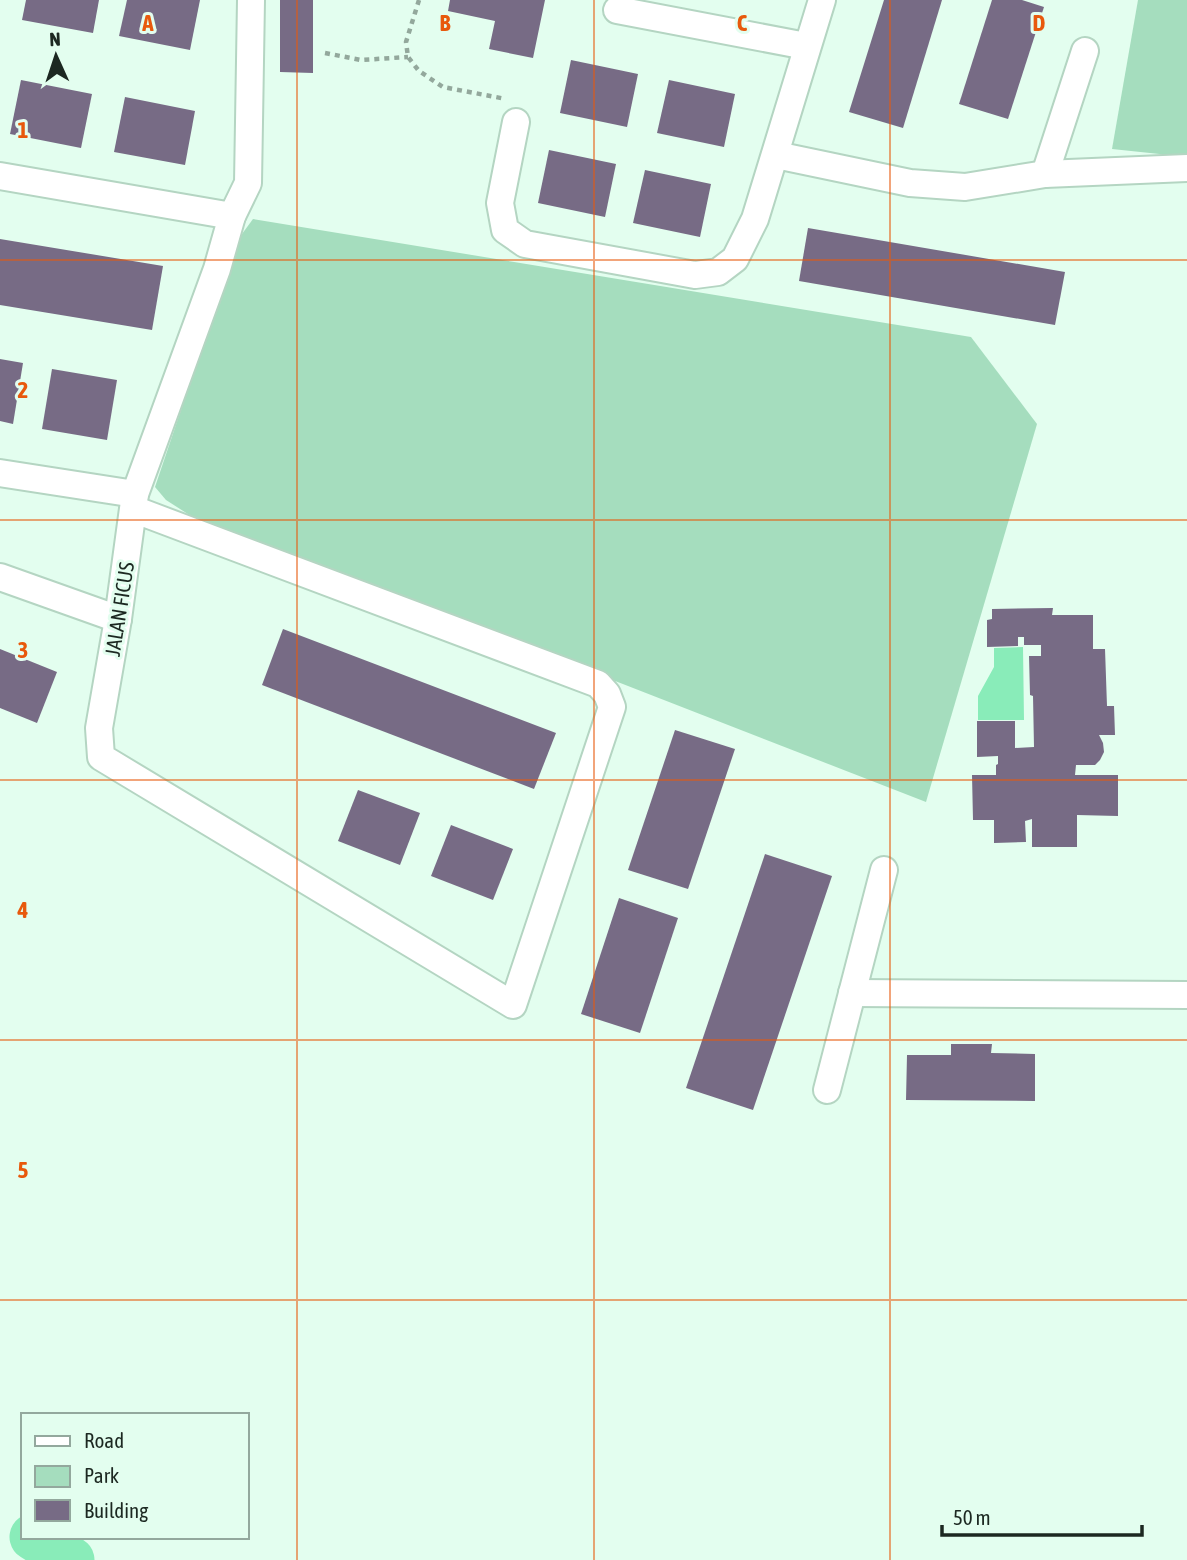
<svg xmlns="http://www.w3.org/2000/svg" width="1187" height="1560" font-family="'Asap Condensed',sans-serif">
  <rect width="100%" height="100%" fill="#e3feef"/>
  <!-- green -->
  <g fill="#a5ddbe">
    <path d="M1138,0H1187V154L1169,155L1112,149Z"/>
    <path d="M253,219L971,337L1037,424L926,802L191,516L166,500L155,487L239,238Z"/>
  </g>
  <!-- water -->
  <path fill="#89ecb9" d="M1023,647L1024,720H978V696L994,667V648Z"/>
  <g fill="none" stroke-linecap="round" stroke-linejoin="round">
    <!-- river -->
    <path stroke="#89ecb9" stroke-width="47" d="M33,1537L71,1560"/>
  </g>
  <!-- building -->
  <g fill="#776b85">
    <path d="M26,0H99L93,33L22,20Z"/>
    <path d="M127,0H200L190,50L119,36Z"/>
    <path d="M280,0H313V73L280,72Z"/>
    <path d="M450,0H545L533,58L489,49L495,21L448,11Z"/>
    <path d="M884,0H942L903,128L849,112Z"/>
    <path d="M992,0H1022L1044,7L1008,119L959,104Z"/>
    <path d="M571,60L638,74L627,127L560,113Z"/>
    <path d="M21,80L92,94L81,148L10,134Z"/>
    <path d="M669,80L735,94L724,147L657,133Z"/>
    <path d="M125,97L195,111L185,165L114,152Z"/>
    <path d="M549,150L616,164L605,217L538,203Z"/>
    <path d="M645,170L711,184L700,237L633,223Z"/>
    <path d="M808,228L1065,272L1055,325L799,281Z"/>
    <path d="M0,239L163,266L152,330L0,305Z"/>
    <path d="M0,359L23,363L13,424L0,421Z"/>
    <path d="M52,369L117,380L107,440L42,429Z"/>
    <path d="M1053,608L1052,615H1093V649H1105L1107,706H1114L1115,735H1099L1103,743L1104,752L1100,760L1095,765H1076L1075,775H1118V816L1077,815V847H1032V819L1025,821L1026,842L994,843V820H973L972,775H996V765L998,764V756L977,757V721H1015V748L1034,747L1033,696L1030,695L1029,656H1041V645H1024V637H1018V646L987,647V620L992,619V609Z"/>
    <path d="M283,629L556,733L534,789L262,685Z"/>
    <path d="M0,649L57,672L37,723L0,708Z"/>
    <path d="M675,730L735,749L688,889L628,870Z"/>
    <path d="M358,790L420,813L400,865L338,841Z"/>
    <path d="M451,825L513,849L493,900L431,876Z"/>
    <path d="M765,854L832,876L753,1110L686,1088Z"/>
    <path d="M619,898L678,918L640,1033L581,1014Z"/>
    <path d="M951,1044H992L991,1053L1035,1054V1101L906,1100L907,1055H951Z"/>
  </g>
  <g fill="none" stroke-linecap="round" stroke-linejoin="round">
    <defs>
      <g id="street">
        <path d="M617,10L806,46"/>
        <path d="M516,122L500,203L505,230L525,244L695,275L718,272L735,259L755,219L822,0"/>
        <path d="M776,155L910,183L965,187L1045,174L1187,168"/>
        <path d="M1045,174L1085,51"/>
        <path d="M0,176L232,216"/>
        <path d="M0,473L135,494"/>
        <path d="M133,509L598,684L607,694L612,707L513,1005L101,757L99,728L118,619L135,494L217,269L232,216L248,183L251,0"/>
        <path d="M0,577L118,619"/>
        <path d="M852,993L1187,995"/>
        <path d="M827,1090L884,870"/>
      </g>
    </defs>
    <!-- street casing -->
    <use href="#street" stroke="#b4d5c2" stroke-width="30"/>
    <!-- path -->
    <g stroke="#93a89c" stroke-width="4.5" stroke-dasharray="5 5" stroke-linecap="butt">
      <path d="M419,0L406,42L408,57L419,71L443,87L506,99"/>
      <path d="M325,53L361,60L408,57"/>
    </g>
    <!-- street -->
    <use href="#street" stroke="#fff" stroke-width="26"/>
  </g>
  <!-- grid -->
  <path fill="none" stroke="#e8590c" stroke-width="2" stroke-opacity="0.55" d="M297,0V1560M594,0V1560M890,0V1560M0,260H1187M0,520H1187M0,780H1187M0,1040H1187M0,1300H1187"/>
  <g text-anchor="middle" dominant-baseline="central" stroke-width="6" stroke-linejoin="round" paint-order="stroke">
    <!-- street labels -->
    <g font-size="21" fill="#1c2821" stroke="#e3feef">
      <text transform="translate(119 609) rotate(-81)">JALAN FICUS</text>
    </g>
  </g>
  <g font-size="23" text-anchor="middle" font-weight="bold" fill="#e8590c" stroke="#e3feef" stroke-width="6" stroke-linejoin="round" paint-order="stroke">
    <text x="148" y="31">A</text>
    <text x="445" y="31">B</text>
    <text x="742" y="31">C</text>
    <text x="1039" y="31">D</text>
    <text x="23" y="138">1</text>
    <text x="23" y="398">2</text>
    <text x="23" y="658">3</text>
    <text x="23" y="918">4</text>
    <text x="23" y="1178">5</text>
  </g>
  <!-- legend -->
  <rect x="21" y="1413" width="228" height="126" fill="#e3feef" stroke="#93a89d" stroke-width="2"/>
  <rect x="35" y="1436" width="35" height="10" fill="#ffffff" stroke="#93a89d" stroke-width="2"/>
  <text x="84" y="1448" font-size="21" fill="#1c2821">Road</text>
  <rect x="35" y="1466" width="35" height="21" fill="#a5ddbe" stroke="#93a89d" stroke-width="2"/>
  <text x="84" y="1483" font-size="21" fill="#1c2821">Park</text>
  <rect x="35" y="1500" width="35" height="21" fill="#776b85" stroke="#93a89d" stroke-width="2"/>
  <text x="84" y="1518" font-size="21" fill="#1c2821">Building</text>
  <!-- north arrow -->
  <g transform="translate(56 56) rotate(357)" stroke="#e3feef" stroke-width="5" paint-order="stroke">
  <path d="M0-5L12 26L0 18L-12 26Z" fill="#1c2821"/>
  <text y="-10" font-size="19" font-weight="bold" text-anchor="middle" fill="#1c2821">N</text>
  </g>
  <!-- scale -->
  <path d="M942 1525v10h200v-10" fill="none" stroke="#1c2821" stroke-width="3.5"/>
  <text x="953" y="1525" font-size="21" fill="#1c2821" stroke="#e3feef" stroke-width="5" paint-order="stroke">50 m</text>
</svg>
